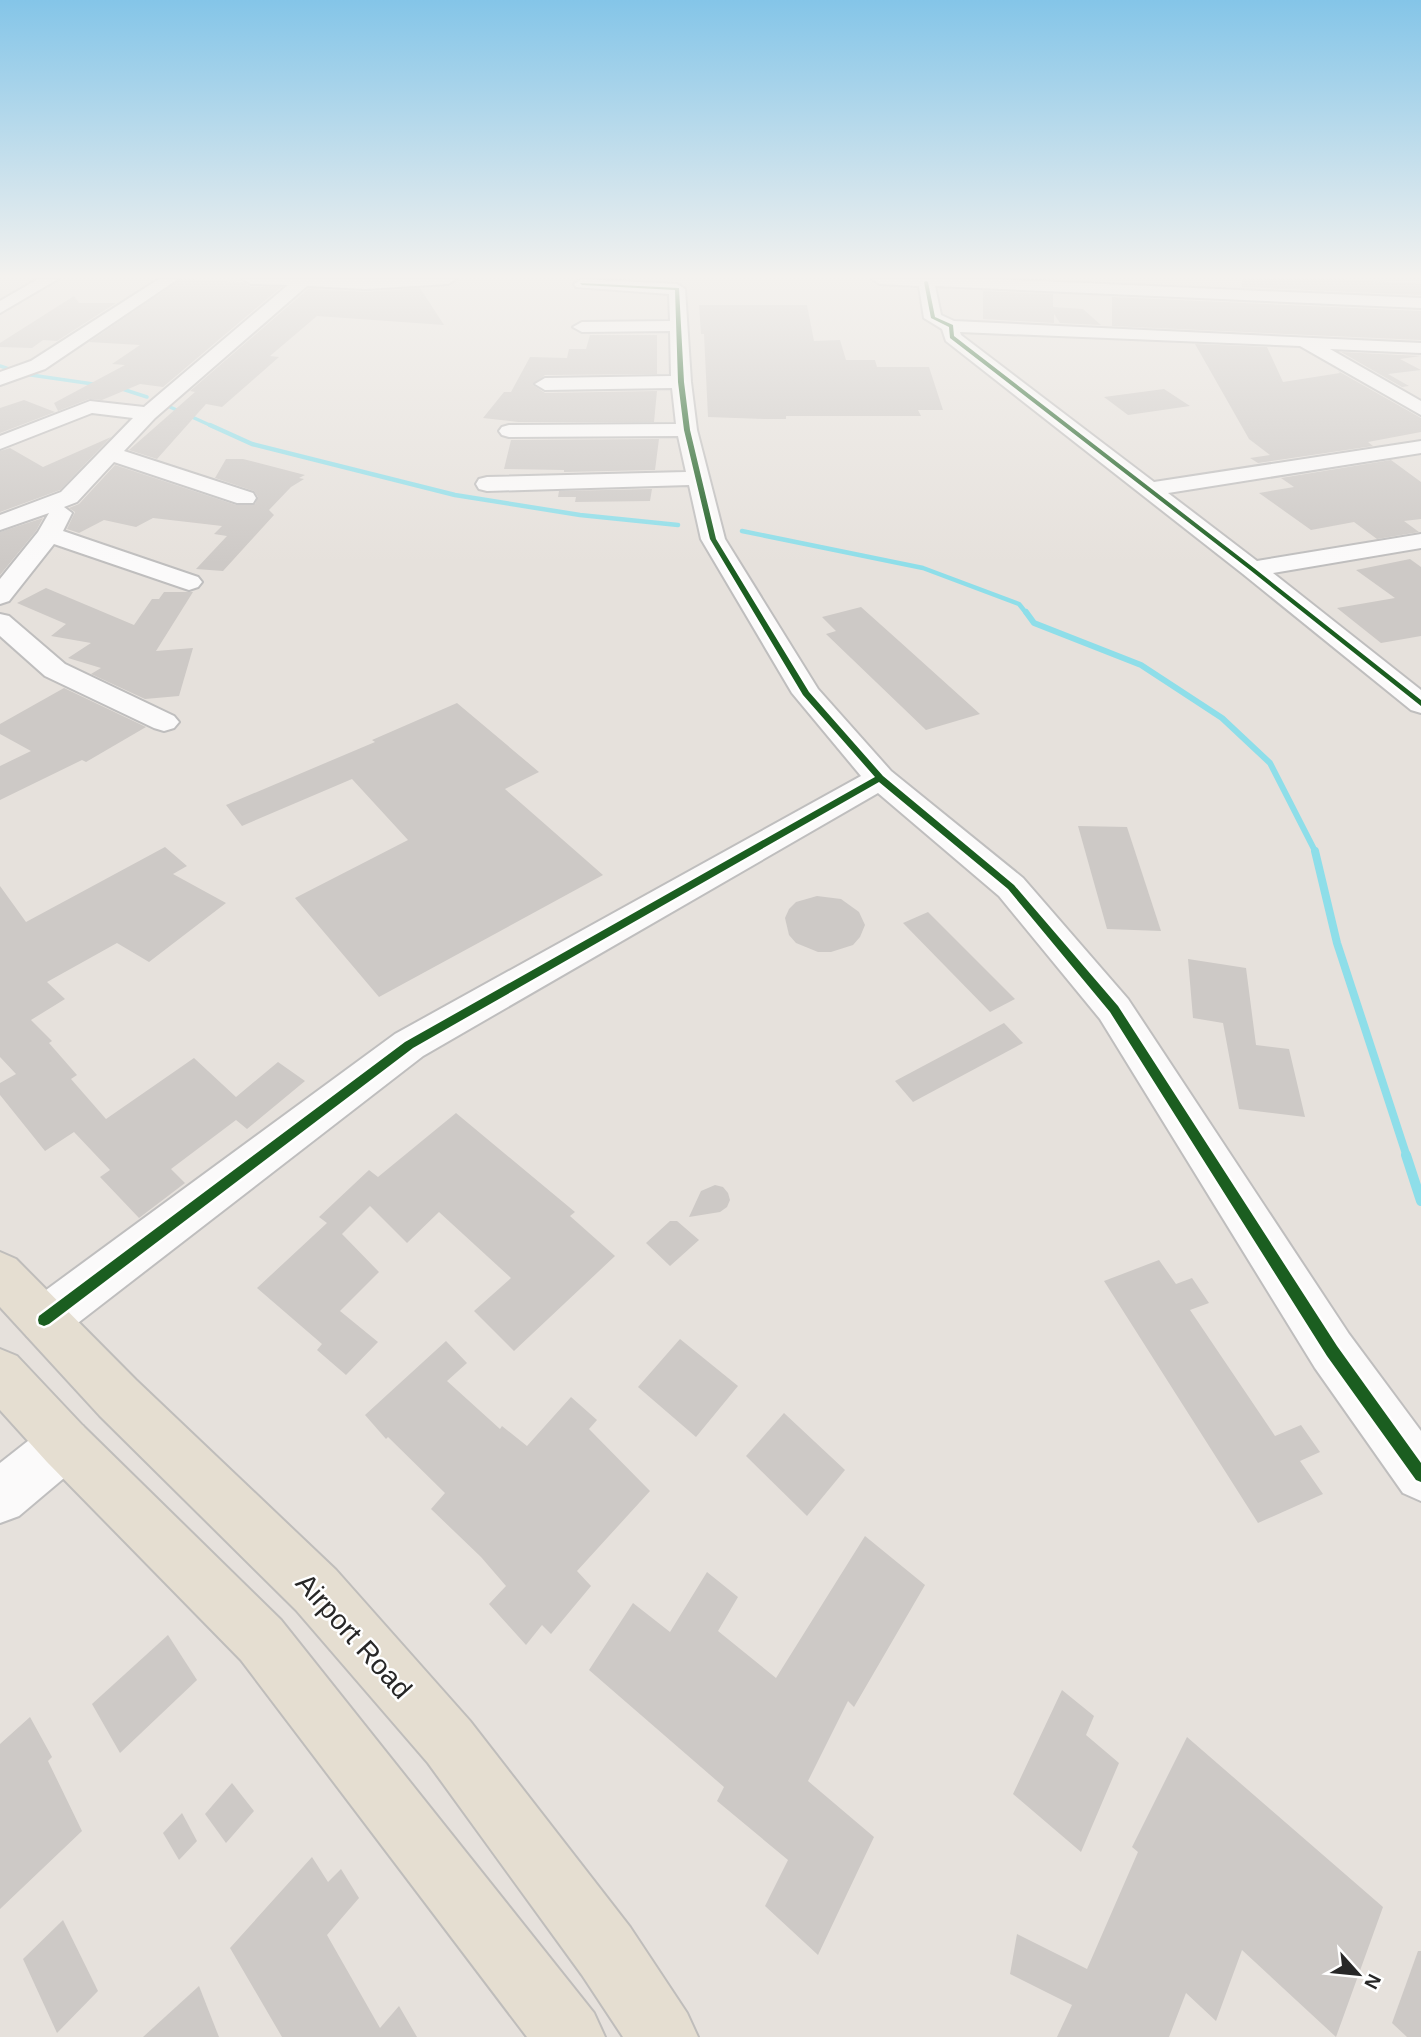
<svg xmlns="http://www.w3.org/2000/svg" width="1421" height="2037" font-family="Helvetica,sans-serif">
  <rect width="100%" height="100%" fill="#e6e1dc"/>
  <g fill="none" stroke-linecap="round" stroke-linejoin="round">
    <!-- stream-far4 -->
    <g stroke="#8edee9" stroke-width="3.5">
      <path d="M0,366L12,370"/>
      <path d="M24,374L100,385"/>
      <path d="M116,387L147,397"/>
      <path d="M170,407L214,427"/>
    </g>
    <!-- stream-far3 -->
    <g stroke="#8edee9" stroke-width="4.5">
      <path d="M210,425L252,444L455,495L580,515L678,525"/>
      <path d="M742,531L923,568L1019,604L1027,614"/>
    </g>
    <!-- stream-far2 -->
    <path stroke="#8edee9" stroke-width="6" d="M1026,612L1034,623L1141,665L1222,718L1270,763L1316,853"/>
    <!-- stream-far1 -->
    <path stroke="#8edee9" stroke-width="8" d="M1315,851L1337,943L1407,1157"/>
    <!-- stream -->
    <path stroke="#8edee9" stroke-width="10" d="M1406,1155L1421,1201"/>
  </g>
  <!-- building -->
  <g fill="#cdc9c6">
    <path d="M181,279L242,282L251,287H281L163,387L140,384L102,400L89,399L58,411L54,403L125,365L112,364L140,345L89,342Z"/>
    <path d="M1242,279H1336L1421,284V295L1242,287Z"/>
    <path d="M420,288L444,325L317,316L270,356L279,357L222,407L206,404L157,459L129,450L195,392L190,391L308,289L366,292Z"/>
    <path d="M983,291L1053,294V307L1083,309L1101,325L1060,323L1054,314V323L983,319Z"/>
    <path d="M74,296L79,303H116L57,341L43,340L32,348L0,347V343Z"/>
    <path d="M1112,297L1421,311V340L1112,326Z"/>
    <path d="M699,305H807L814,341L840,340L846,360H875L877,367H929L943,410H918L921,416H786V419H764L708,417L704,334H701Z"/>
    <path d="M590,335H657V374L545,375L533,385L545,393L657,391L654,422H518L483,418L504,392H511L530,357L567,358L569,349H586Z"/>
    <path d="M1195,344L1267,347L1283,382L1340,373L1338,371L1421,418V432L1368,442L1373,446L1258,463L1250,458L1270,455L1249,439Z"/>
    <path d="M1341,352L1421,356L1400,359L1421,370L1388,374L1409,386L1402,387Z"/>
    <path d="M1164,389L1190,406L1128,415L1104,397Z"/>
    <path d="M24,400L55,412L0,433V408Z"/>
    <path d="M111,437L60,490L0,512V451L10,448L43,467Z"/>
    <path d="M659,439L655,470L564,472V470L504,469L511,440Z"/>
    <path d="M226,459H243L305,475L299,478L304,479L291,487L269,510L274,515L223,571L196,569L227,536L214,534L222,526L153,518L136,527L104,520L79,533L67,529L75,512L69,508L79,504L115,465L236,505L255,504L258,497L254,491L215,478Z"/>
    <path d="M1391,460L1421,482V519L1404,521L1419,532L1377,539L1354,522L1311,530L1259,493L1294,487L1281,478Z"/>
    <path d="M652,489L650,501L575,502L576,497H558L559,491Z"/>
    <path d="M43,518L36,531L0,575V532Z"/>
    <path d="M1410,559L1421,567V636L1381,643L1337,608L1395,598L1356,570Z"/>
    <path d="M46,588L134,625L152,599H159L164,592H193L156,651L193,648L179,696L145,699L91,674L101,668L68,658L91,643L51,636L66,624L17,603Z"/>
    <path d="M861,607L899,641L980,714L926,730L826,634L836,631L822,617Z"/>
    <path d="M64,688L146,727L86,762L82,760L0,800V766L31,751L0,734V724Z"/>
    <path d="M457,703L539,772L505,789L603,875L379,997L295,898L408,840L352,779L242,826L226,805L375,742L372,740Z"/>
    <path d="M1078,826L1127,827L1161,931L1107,929Z"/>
    <path d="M165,847L187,866L173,874L226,903L149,962L117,943L47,982L65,999L31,1020L52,1041L49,1043L77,1075L71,1079L106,1119L194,1058L236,1097L278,1062L305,1081L247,1129L236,1120L171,1169L185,1183L139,1218L100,1177L110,1170L74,1132L45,1151L0,1095V1083L16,1074L0,1057V886L26,922Z"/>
    <path d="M817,896L841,899L859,912L865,925L860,937L853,945L831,952H818L796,943L789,935L785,918L789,909L796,902Z"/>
    <path d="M928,912L1015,999L990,1012L903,923Z"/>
    <path d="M1188,959L1246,968L1256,1045L1289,1049L1305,1117L1239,1109L1223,1023L1193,1018Z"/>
    <path d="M1004,1023L1023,1043L913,1102L895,1081Z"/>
    <path d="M456,1113L575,1212L570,1216L615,1256L514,1351L474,1311L511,1278L439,1212L407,1243L370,1206L342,1234L379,1272L340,1311L378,1342L346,1375L317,1350L322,1344L257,1288L327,1223L319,1217L369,1170L378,1177Z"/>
    <path d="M715,1185L723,1187L728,1193L730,1200L727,1207L720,1212L689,1217L701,1191Z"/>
    <path d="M670,1221H677L699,1240L670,1266L646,1243Z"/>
    <path d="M1159,1260L1176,1284L1192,1278L1209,1303L1190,1310L1275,1436L1301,1425L1320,1452L1300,1461L1323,1494L1258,1523L1104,1281Z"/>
    <path d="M680,1339L738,1386L696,1437L638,1387Z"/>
    <path d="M446,1341L467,1363L447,1381L500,1429L502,1426L527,1446L571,1397L597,1420L589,1429L650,1491L577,1571L591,1586L551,1634L542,1625L526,1645L489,1604L506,1586L481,1557L431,1509L445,1493L388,1437L386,1439L365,1415Z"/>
    <path d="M784,1413L845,1470L807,1516L746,1456Z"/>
    <path d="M865,1536L925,1585L854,1707L848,1701L808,1781L874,1837L818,1955L765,1906L788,1860L717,1801L724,1787L589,1670L633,1603L670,1632L707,1572L738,1597L718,1631L776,1678Z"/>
    <path d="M168,1635L197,1680L120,1753L92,1704Z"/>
    <path d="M1062,1690L1094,1716L1086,1735L1119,1763L1081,1852L1013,1794Z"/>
    <path d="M30,1717L52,1757L48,1761L82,1831L0,1909V1744Z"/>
    <path d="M1187,1737L1383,1907L1336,2037L1242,1950L1216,2021L1186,1993L1169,2037H1057L1072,2005L1010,1974L1017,1934L1087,1969L1138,1852L1132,1847Z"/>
    <path d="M232,1783L254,1811L226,1843L205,1814Z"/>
    <path d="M182,1813L197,1841L179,1860L163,1833Z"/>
    <path d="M312,1857L328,1882L341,1869L359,1898L327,1935L380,2028L399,2006L417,2037H282L230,1948Z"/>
    <path d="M63,1920L98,1991L57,2033L23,1959Z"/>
    <path d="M1418,1951H1421V2037H1407L1392,2023Z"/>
    <path d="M199,1986L219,2037H143Z"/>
  </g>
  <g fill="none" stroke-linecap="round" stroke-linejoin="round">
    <defs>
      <g id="minor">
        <path d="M38,279H58L0,313V301Z"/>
        <path d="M159,279H178L45,369L0,385V372L31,361Z"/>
        <path d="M243,279H456L448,284L366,289L307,286L155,418L124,451L253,493L256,498L253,503H237L114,462L77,502L64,507L72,513L63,531L198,577L202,582L198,587L189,590L180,587L54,544L9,601L0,604V579L38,532L49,513L0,530V515L61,492L133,418L92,413L0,449V436L90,401L144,407L288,285L251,284Z"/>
        <path d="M582,279L677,284L685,289L691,382L697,430L725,539L818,689L891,771L1023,878L1128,999L1349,1334L1421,1431V1501L1403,1493L1315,1368L1100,1019L999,896L878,793L423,1056L61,1336L44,1343L27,1336L20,1320L27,1304L395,1034L861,776L792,693L701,539L689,485L487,491L479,489L476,484L479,479L487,477L686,472L678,436L509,437L502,435L499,431L502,427L509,425L676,424L672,388L545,390L535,384L545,378L671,376L670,331L582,332L573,327L582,322L670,321L669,294L576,287L574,284Z"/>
        <path d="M872,279H992L1421,298V308L935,286L941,315L954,321L1421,343V353L1330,349L1421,401V415L1300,346L960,332L961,335L1154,482L1421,441V453L1168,493L1257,561L1421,534V548L1273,573L1421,690V713L1411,710L1243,574L946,341L942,329L924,318L919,286L880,284Z"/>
        <path d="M0,614L9,616L65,664L174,716L179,722L174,728L164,731L154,728L45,676L0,636Z"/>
        <path d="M65,1418L83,1426L91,1444L83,1462L19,1516L0,1523V1463L47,1426Z"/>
      </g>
      <g id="major">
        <path d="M0,1252L16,1259L136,1380L336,1570L470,1721L630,1927L687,2013L698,2037H623L582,1975L428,1763L296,1610L100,1416L0,1307Z"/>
        <path d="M0,1349L17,1356L83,1426L281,1620L594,2013L605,2037H527L241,1660L47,1462L0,1410Z"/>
      </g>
    </defs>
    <!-- minor casing -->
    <use href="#minor" stroke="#bfbebe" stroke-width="4"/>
    <!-- major casing -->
    <use href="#major" stroke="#bfbdbb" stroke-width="4"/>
    <!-- minor -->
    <use href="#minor" fill="#fbfafa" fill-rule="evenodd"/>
    <!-- major -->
    <use href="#major" fill="#e5ded1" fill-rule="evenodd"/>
    <defs>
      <g id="cycleway">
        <path d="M926,281L928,282L935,317L953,325L954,336L1254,568L1421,700V706L1250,570L950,338L949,327L931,318L924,282Z"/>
        <path d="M580,283L679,288L684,382L690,430L716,539L809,692L883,776L1014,885L1118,1006L1337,1346L1421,1463V1482L1416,1480L1327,1356L1110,1012L1008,889L879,782L413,1048L49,1324L44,1326L39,1324L38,1320L39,1316L405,1042L875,777L803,695L710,539L684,430L678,382L675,290L582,285Z"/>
      </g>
    </defs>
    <!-- cycleway casing -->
    <use href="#cycleway" stroke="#fff" stroke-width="5"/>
    <!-- cycleway -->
    <use href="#cycleway" fill="#1b5e20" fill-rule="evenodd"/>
  </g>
  <!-- sky -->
  <linearGradient id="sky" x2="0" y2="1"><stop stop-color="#84c5e8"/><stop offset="0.49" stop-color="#f4f2ef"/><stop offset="1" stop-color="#f4f2ef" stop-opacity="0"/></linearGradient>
  <rect width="1421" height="564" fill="url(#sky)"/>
  <g text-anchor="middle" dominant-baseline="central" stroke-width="5" stroke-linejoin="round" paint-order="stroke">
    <!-- near-street labels -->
    <g font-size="28" fill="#272727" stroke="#fff">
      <text transform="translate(354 1636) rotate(48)">Airport Road</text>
    </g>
  </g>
  <!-- north arrow -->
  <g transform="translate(1358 1974) rotate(117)" stroke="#ffffff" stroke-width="5" paint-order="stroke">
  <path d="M0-5L12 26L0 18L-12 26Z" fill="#272727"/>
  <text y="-10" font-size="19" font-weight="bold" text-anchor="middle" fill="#272727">N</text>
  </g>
</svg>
